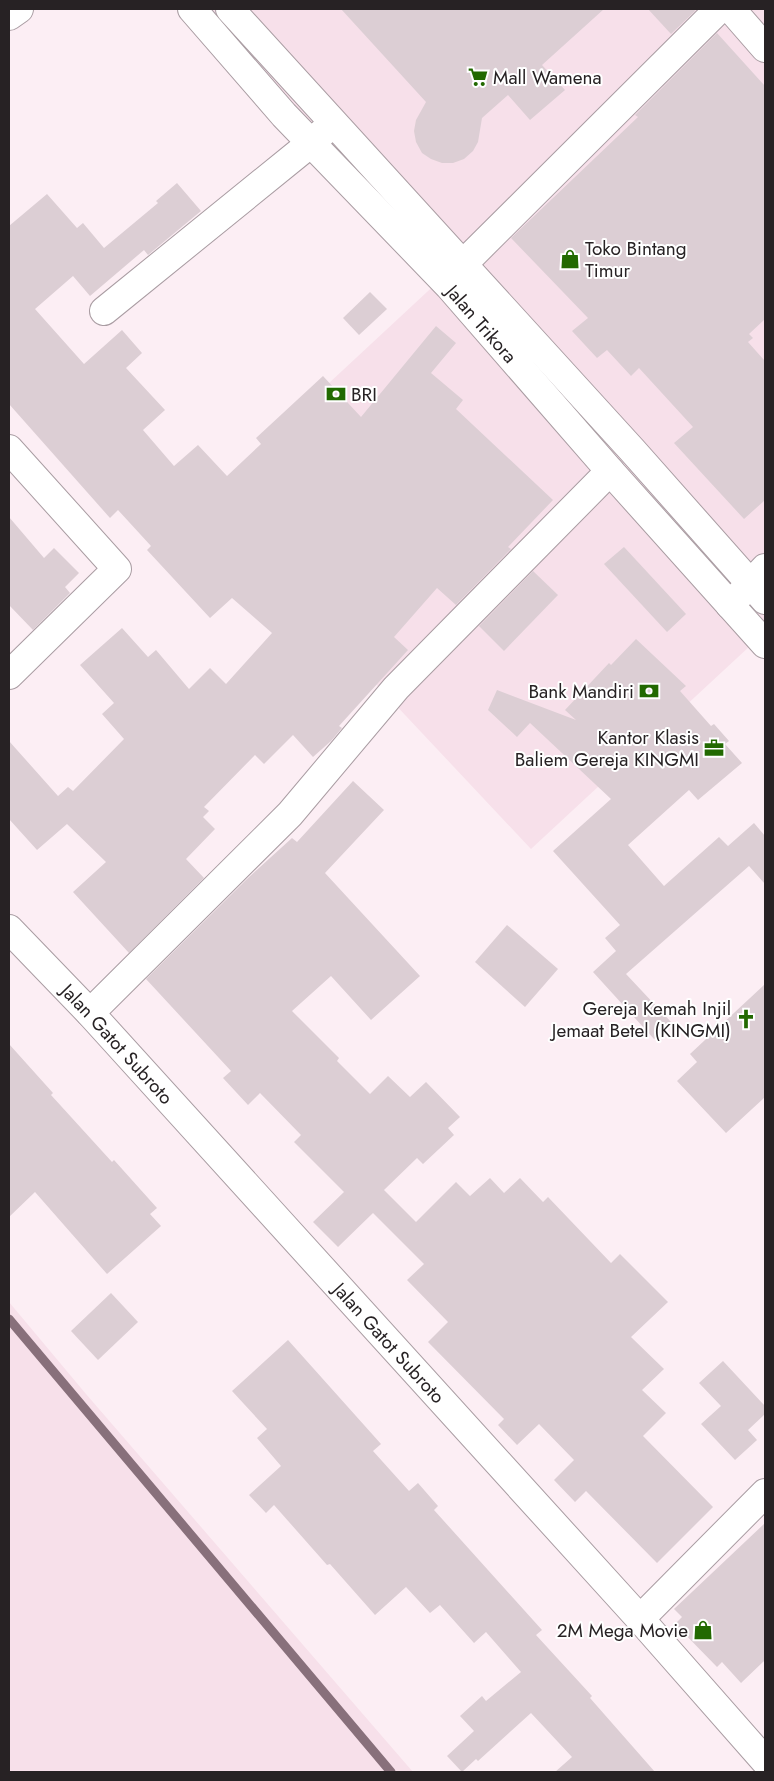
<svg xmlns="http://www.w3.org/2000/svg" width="774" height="1781" font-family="Jost,sans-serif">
  <rect width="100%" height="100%" fill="#fceef4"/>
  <!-- built -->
  <g fill="#f7e0ea">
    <path d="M198,9H765V632L531,849L203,500L442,278Z"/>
    <path d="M9,1302L86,1394L413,1772H9Z"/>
  </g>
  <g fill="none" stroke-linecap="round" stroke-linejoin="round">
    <!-- stream -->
    <path stroke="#88707b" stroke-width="9" d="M9,1319L391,1772"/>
  </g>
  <!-- building -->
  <g fill="#dcced4">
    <path d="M341,9H604L542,65L565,90L530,120L508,95L482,118L478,142L473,151L464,159L453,163H442L431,159L422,153L416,142L414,131L416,120L426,102Z"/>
    <path d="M648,9H694L695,11L671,34Z"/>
    <path d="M717,33L765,86V319L749,334L753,338L748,342L765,361V500L744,519L674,443L693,427L639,368L631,376L607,350L597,358L572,331L588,318L511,238L638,117L635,115Z"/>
    <path d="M177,183L201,211L148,255L144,250L90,296L73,276L35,309L84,364L122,330L142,353L126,368L165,410L143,430L174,466L198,445L227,476L261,444L256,438L323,376L361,417L436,326L456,343L431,373L463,400L456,409L553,500L508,547L511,549L456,605L437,588L394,637L408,650L339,726L342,728L331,741L313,757L293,735L264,764L255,755L204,807L209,811L203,817L215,829L186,859L204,878L129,953L73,892L106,862L67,824L37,850L9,819V741L58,796L68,787L73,791L124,739L102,714L114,703L80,665L122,628L148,657L156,650L189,689L210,668L226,684L272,633L232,598L210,618L147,550L151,546L118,510L110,518L9,404V226L47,194L77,228L83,223L104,248L158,203L156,201Z"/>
    <path d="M370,292L387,309L359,335L343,318Z"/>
    <path d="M9,517L44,558L54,548L79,573L65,587L70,593L33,630L9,605Z"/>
    <path d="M624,547L686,614L667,632L604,564Z"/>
    <path d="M533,571L558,595L504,651L479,626Z"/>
    <path d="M636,639L686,686L680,691L711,726L714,724L729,741L725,744L742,763L698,800L689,790L628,845L664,886L719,837L728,846L754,823L765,836V884L749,866L626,974L672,1023L654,1039L593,972L616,951L605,938L620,925L553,851L611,799L530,723L517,737L488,710L497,690L576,720L565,710L609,663L611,665Z"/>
    <path d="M353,781L384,810L325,873L420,976L371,1020L331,976L292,1011L339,1058L337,1061L370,1094L388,1076L410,1097L426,1082L460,1117L448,1128L454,1135L423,1164L417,1158L384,1190L416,1222L456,1182L470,1196L490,1178L504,1193L520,1178L543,1202L548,1197L611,1263L620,1254L668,1302L631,1337L664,1369L642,1390L666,1413L643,1436L713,1507L657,1563L586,1491L575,1502L554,1480L574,1460L539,1424L517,1445L498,1425L504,1419L428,1342L448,1322L407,1280L424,1264L373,1213L338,1247L313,1222L344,1192L294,1142L301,1135L260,1093L248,1105L223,1078L231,1071L146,979L248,878L292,838L297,842Z"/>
    <path d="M507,925L558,969L525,1007L475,962Z"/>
    <path d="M765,984V1097L726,1133L677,1081L697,1062L690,1054Z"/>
    <path d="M9,1044L53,1093L51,1095L112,1162L114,1160L157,1208L150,1214L161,1226L107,1274L35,1192L9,1217Z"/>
    <path d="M111,1293L138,1322L98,1360L71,1331Z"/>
    <path d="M288,1340L381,1444L373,1451L409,1491L418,1483L438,1506L434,1510L542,1630L536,1635L592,1696L590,1698L655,1772H555L572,1757L531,1713L478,1761L476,1759L462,1772L447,1756L474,1731L460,1716L482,1696L486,1701L521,1672L486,1632L474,1643L440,1605L430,1613L406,1587L375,1615L330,1564L327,1565L274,1505L266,1513L249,1495L281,1466L257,1438L267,1429L232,1391Z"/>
    <path d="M723,1361L765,1406V1414L748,1430L757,1440L735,1460L701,1424L721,1406L699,1383Z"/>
    <path d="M765,1523V1660L741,1683L722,1662L717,1667L675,1624L682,1617L674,1609Z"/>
  </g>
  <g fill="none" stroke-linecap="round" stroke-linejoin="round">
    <defs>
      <g id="minor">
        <path d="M731,9L765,48"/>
        <path d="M9,16L19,9"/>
        <path d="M463,264L719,9"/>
        <path d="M104,311L311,143L333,123"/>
        <path d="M9,449L117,569L9,675"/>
        <path id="s1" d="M9,929L90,1013L640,1619L765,1761"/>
        <path d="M90,1013L290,814L396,688L610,471"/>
        <path d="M640,1619L765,1493"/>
      </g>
      <path id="major" d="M730,605L765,568"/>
      <g id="highway">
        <path id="s2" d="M192,9L284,115L449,286L610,471L765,644"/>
        <path d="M230,9L633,451L765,600"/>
      </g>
    </defs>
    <!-- minor casing -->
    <use href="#minor" stroke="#a99ca2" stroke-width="30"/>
    <!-- major casing -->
    <use href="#major" stroke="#a99ca2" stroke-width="30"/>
    <!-- highway casing -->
    <use href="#highway" stroke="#a99ca2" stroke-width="30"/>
    <!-- minor -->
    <use href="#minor" stroke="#fff" stroke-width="28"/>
    <!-- major -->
    <use href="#major" stroke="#fff" stroke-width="28"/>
    <!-- highway -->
    <use href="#highway" stroke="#fff" stroke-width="28"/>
  </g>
  <!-- icons -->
  <defs>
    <symbol id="supermarket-bare" viewBox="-9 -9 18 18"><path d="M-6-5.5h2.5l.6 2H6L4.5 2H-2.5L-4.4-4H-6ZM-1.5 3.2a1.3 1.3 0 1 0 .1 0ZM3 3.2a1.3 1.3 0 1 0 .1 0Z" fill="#226901" stroke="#fff" stroke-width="2.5" paint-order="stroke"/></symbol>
    <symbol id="shop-bare" viewBox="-9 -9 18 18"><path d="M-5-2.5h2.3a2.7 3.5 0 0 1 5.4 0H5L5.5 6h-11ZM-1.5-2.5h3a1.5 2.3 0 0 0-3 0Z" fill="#226901" stroke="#fff" stroke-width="2.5" paint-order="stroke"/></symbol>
    <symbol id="bank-bare" viewBox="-9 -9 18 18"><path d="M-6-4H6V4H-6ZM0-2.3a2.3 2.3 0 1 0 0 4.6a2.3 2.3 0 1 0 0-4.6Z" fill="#226901" stroke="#fff" stroke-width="2.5" paint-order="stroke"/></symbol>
    <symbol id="office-bare" viewBox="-9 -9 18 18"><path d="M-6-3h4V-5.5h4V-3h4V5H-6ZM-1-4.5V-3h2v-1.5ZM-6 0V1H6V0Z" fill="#226901" stroke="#fff" stroke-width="2.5" paint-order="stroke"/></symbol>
    <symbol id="church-bare" viewBox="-9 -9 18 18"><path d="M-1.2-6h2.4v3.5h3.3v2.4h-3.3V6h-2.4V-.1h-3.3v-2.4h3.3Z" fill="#226901" stroke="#fff" stroke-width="2.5" paint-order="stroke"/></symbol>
  </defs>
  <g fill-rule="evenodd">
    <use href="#supermarket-bare" x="464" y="63" width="28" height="28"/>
    <use href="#shop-bare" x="556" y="245" width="28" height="28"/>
    <use href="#bank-bare" x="322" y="380" width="28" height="28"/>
    <use href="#bank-bare" x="635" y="677" width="28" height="28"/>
    <use href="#office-bare" x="700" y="734" width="28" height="28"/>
    <use href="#church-bare" x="732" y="1005" width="28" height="28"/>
    <use href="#shop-bare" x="689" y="1616" width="28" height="28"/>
  </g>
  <g text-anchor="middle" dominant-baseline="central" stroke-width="4" stroke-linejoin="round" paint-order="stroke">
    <!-- poi labels -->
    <g font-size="19" fill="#272224" stroke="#fff" text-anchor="end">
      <text x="493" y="77" text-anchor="start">Mall Wamena</text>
      <text x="585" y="248" text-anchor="start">Toko Bintang<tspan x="585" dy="22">Timur</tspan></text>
      <text x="351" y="394" text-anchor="start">BRI</text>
      <text x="634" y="691">Bank Mandiri</text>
      <text x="699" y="737">Kantor Klasis<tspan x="699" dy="22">Baliem Gereja KINGMI</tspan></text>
      <text x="731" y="1008">Gereja Kemah Injil<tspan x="731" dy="22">Jemaat Betel (KINGMI)</tspan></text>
      <text x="688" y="1630">2M Mega Movie</text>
    </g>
    <!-- street labels -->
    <g font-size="19" fill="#272224" stroke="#fff">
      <text stroke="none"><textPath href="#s2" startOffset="428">Jalan Trikora</textPath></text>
      <text stroke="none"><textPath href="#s1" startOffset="158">Jalan Gatot Subroto</textPath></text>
      <text stroke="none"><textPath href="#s1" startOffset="562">Jalan Gatot Subroto</textPath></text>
    </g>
  </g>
  <!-- border -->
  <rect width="774" height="1781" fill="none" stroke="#272224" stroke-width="20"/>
</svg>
